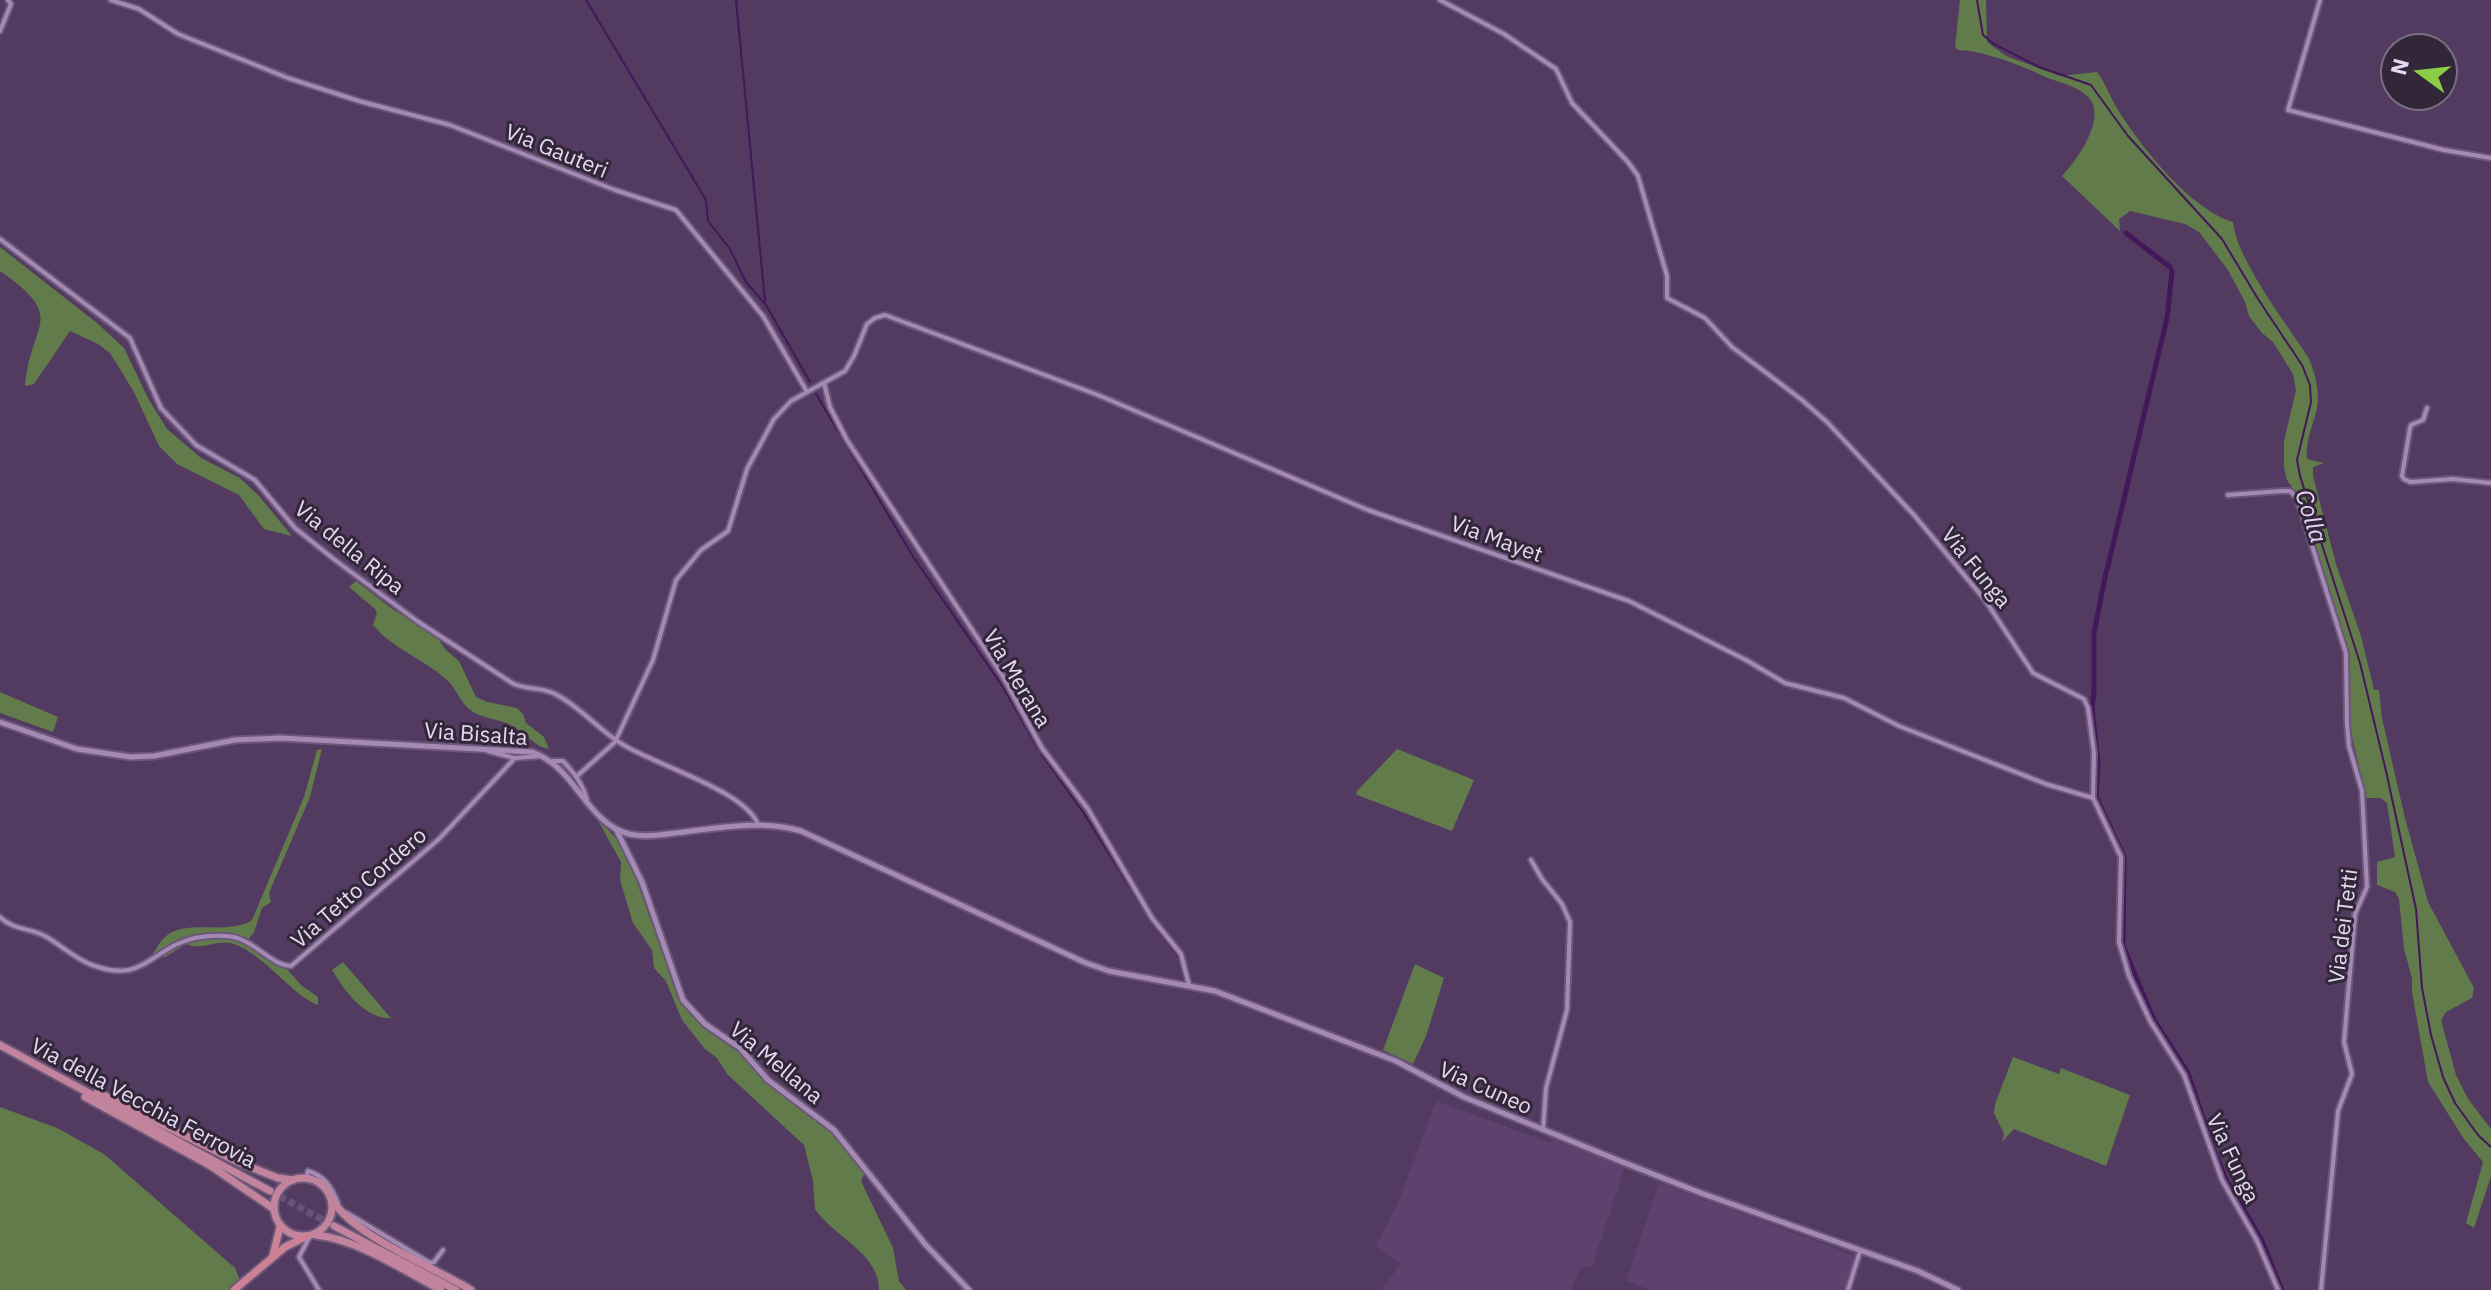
<svg xmlns="http://www.w3.org/2000/svg" width="2491" height="1290" font-family="'IBM Plex Sans',sans-serif">
  <rect width="100%" height="100%" fill="#523a61"/>
  <!-- built -->
  <g fill="#5d416e">
    <path d="M1436,1101L1551,1143L1553,1139L1625,1167L1592,1266L1580,1268L1571,1290H1382L1400,1264L1376,1246L1399,1200Z"/>
    <path d="M1659,1183L1856,1256L1846,1290H1651L1626,1281Z"/>
  </g>
  <!-- green -->
  <g fill="#617b4b">
    <path d="M1960,0H1986L1987,42L2006,56L2060,76L2097,72C2106,83 2110,98 2118,110C2142,148 2190,209 2233,222C2236,258 2287,325 2308,357C2315,372 2320,391 2317,408C2313,426 2305,440 2307,459L2324,463L2313,467V476L2336,564L2361,636L2374,690H2379L2382,718L2405,818L2428,902L2474,988L2472,998L2446,1012L2441,1020L2456,1075L2468,1099L2491,1129V1176L2474,1228L2466,1223L2483,1162L2464,1139L2428,1082L2412,992V978L2404,949L2399,899L2395,892L2377,885V862L2395,857L2387,803L2381,798H2366L2349,723V653L2303,504L2287,480L2284,467V441L2296,390L2293,374L2273,342L2262,333L2249,316L2245,302L2228,270L2199,232L2185,224L2130,211L2119,219L2120,231L2062,176C2077,160 2110,115 2086,95C2074,84 2055,82 2041,75C2021,65 1980,50 1958,50L1955,47Z"/>
    <path d="M0,247L97,323L124,348L149,400L167,429L201,458L240,478L259,496L292,536L264,529L239,495L177,464L159,446L134,392L110,353L98,344L70,331L34,384L25,386C30,322 69,319 0,271Z"/>
    <path d="M356,581L391,608L436,636L446,650L459,661L476,697L487,702L517,708L523,714L526,723L544,737L549,749C537,748 526,734 514,727C501,718 482,720 469,709C459,701 457,689 447,680C424,659 393,649 373,625L377,613L375,609L349,587Z"/>
    <path d="M0,692L58,717L53,732L0,713Z"/>
    <path d="M322,749L310,797L269,893L271,902L262,908L254,932L247,941L287,969L301,985L318,997V1005C291,995 261,950 230,943C215,940 201,951 186,944L165,957L153,953C157,948 160,941 165,937C185,918 228,936 252,920L304,797L317,750Z"/>
    <path d="M1397,749L1474,780L1452,831L1357,795L1356,792Z"/>
    <path d="M595,815L617,840L632,868L678,997L696,1019L739,1050L768,1083L825,1126L865,1172L861,1181L893,1248L899,1281L906,1290H879C879,1253 834,1237 815,1209L813,1181L804,1145L727,1074L717,1058L705,1049L682,1020L666,981L654,968L652,950L633,923L620,880L621,862Z"/>
    <path d="M343,962L390,1017L392,1018C366,1020 344,991 332,970Z"/>
    <path d="M1415,964L1444,978L1426,1036L1413,1064L1383,1050Z"/>
    <path d="M2013,1057L2059,1074L2061,1068L2130,1095L2106,1166L2014,1129L2002,1142L2004,1134L1994,1113L1995,1104Z"/>
    <path d="M0,1107L57,1128L104,1154L235,1268L244,1290H0Z"/>
  </g>
  <g fill="none" stroke-linecap="round" stroke-linejoin="round">
    <!-- stream -->
    <g stroke="#431759" stroke-width="2">
      <path d="M586,0L706,200L708,221L730,249L746,282L766,305L810,382"/>
      <path d="M736,0L765,301"/>
      <path d="M1977,0L1983,35L1994,44L2039,67L2091,85L2128,136L2222,239L2258,299L2302,365L2310,385L2311,402L2297,460L2300,476L2360,663L2386,771L2416,909L2422,988L2431,1035L2443,1077L2455,1103L2478,1135L2491,1147"/>
      <path d="M816,394L914,558L1003,687L1040,752L1083,812L1152,923L1179,958L1184,980"/>
    </g>
    <!-- canal -->
    <g stroke="#431759" stroke-width="5">
      <path d="M2126,233L2170,267"/>
      <path d="M2107,570L2167,318L2172,271"/>
      <path d="M2106,572L2094,633V691L2092,708L2098,764L2096,797L2124,857L2123,946L2154,1020L2188,1073L2214,1151L2226,1179L2261,1239L2282,1290"/>
    </g>
    <!-- primary-tunnel -->
    <path stroke="#685276" stroke-width="7" stroke-dasharray="7 3.5" stroke-linecap="butt" d="M270,1191L334,1226"/>
    <defs>
      <g id="minor">
        <path d="M111,0L139,9L178,34L288,78L359,101L450,125L615,190L676,210L763,316L806,390"/>
        <path d="M1440,0L1504,34L1556,69L1572,103L1628,162L1638,176L1667,276V298L1705,318L1732,347L1802,400L1827,422L1914,515L1985,600L2033,673L2084,699L2088,708L2094,753L2093,798L2121,857L2119,942L2129,976L2150,1021L2184,1075L2222,1180L2257,1241L2278,1290"/>
        <path d="M2320,0L2288,110L2444,150L2491,158"/>
        <path d="M0,31L11,4L8,0"/>
        <path d="M0,239L130,338L161,408L196,445L255,480L295,528L335,560L417,621L512,683C525,690 540,687 553,693C577,704 599,730 622,744C653,764 744,790 758,824"/>
        <path d="M824,383L830,407L847,440L1002,675L1042,748L1088,809L1152,918L1181,954L1189,985"/>
        <path d="M2427,408L2423,420L2411,425L2410,428L2402,476L2404,479L2410,482L2453,479L2491,483"/>
        <path d="M2228,495L2282,491H2290L2297,498L2346,653L2347,724L2349,746L2362,791L2367,887L2355,914L2344,1042L2352,1074L2338,1111L2321,1290"/>
        <path d="M488,751L514,758"/>
        <path d="M553,761H563C574,773 583,784 587,800"/>
        <path d="M577,776L615,742L653,660L676,580L701,550L728,531L747,469L774,419L791,401L845,371L854,356L867,324L875,318L885,315L1098,395L1368,510L1629,601L1746,660L1785,683L1844,698L1899,726L2046,784L2093,798"/>
        <path d="M1531,860L1542,879L1562,904L1570,922L1567,1010L1546,1088L1543,1130"/>
        <path d="M0,917C13,930 30,928 45,936C61,945 75,959 92,965C135,981 144,961 177,944C192,937 209,935 226,936C253,937 269,965 291,966L439,839L515,758L541,756"/>
        <path d="M306,1178L308,1171C325,1176 331,1187 338,1203"/>
        <path d="M347,1213L430,1263L434,1262L443,1250"/>
        <path d="M310,1236L299,1257L319,1290"/>
        <path d="M1848,1290L1860,1251"/>
      </g>
      <g id="tertiary">
        <path d="M0,722L77,749L131,757L154,756L235,740L280,738L532,752C576,767 586,823 629,834C647,838 666,834 684,832C724,827 762,820 801,831L1086,963L1109,971L1215,991L1396,1061L1464,1097L1620,1161L1701,1193L1918,1271L1958,1290"/>
        <path d="M616,829L642,882L683,1000L705,1024L740,1048L768,1080L834,1130L925,1244L969,1290"/>
      </g>
      <g id="primary">
        <path d="M0,1045L270,1191"/>
        <path d="M97,1092L240,1163L278,1178L293,1180"/>
        <path d="M85,1097L211,1166L274,1209"/>
        <circle cx="303" cy="1207" r="29"/>
        <path d="M333,1201C356,1237 432,1266 471,1290"/>
        <path d="M334,1226L456,1290"/>
        <path d="M316,1235C357,1239 405,1271 441,1290"/>
      </g>
      <g id="trunk">
        <path d="M273,1255L280,1227"/>
        <path d="M234,1290L285,1247L305,1237"/>
      </g>
    </defs>
    <!-- minor casing -->
    <use href="#minor" stroke="#6c5778" stroke-width="8"/>
    <!-- tertiary casing -->
    <use href="#tertiary" stroke="#6c5778" stroke-width="9"/>
    <!-- primary casing -->
    <use href="#primary" stroke="#6c5778" stroke-width="11"/>
    <!-- trunk casing -->
    <use href="#trunk" stroke="#6c5778" stroke-width="11"/>
    <!-- minor -->
    <use href="#minor" stroke="#a489b5" stroke-width="4"/>
    <!-- tertiary -->
    <use href="#tertiary" stroke="#a489b5" stroke-width="5"/>
    <!-- primary -->
    <use href="#primary" stroke="#c2849c" stroke-width="7"/>
    <!-- trunk -->
    <use href="#trunk" stroke="#cc8294" stroke-width="7"/>
  </g>
  <g text-anchor="middle" dominant-baseline="central" stroke-width="6" stroke-linejoin="round" paint-order="stroke">
    <!-- street labels -->
    <g font-size="22" fill="#e6d8f0" stroke="#322739">
      <text transform="translate(557 150) rotate(22)">Via Gauteri</text>
      <text transform="translate(1497 538) rotate(20)">Via Mayet</text>
      <text transform="translate(350 547) rotate(39)">Via della Ripa</text>
      <text transform="translate(1977 567) rotate(51)">Via Funga</text>
      <text transform="translate(1018 678) rotate(59)">Via Merana</text>
      <text transform="translate(476 733) rotate(4)">Via Bisalta</text>
      <text transform="translate(358 887) rotate(-41)">Via Tetto Cordero</text>
      <text transform="translate(2342 926) rotate(-83)">Via dei Tetti</text>
      <text transform="translate(777 1062) rotate(40)">Via Mellana</text>
      <text transform="translate(1486 1087) rotate(24)">Via Cuneo</text>
      <text transform="translate(144 1102) rotate(28)">Via della Vecchia Ferrovia</text>
      <text transform="translate(2234 1158) rotate(65)">Via Funga</text>
    </g>
    <!-- water labels -->
    <g font-size="24" font-style="italic" fill="#e8d0f8" stroke="#322739">
      <text transform="translate(2312 516) rotate(72)">Colla</text>
    </g>
  </g>
  <!-- north arrow -->
  <g transform="translate(2419 72) rotate(285)"><circle r="38" fill="#322739" stroke="#7a6e82" stroke-width="2"/>
  <path d="M0-6L14 30L0 20L-14 30Z" fill="#8bce46"/>
  <text y="-12" font-size="22" font-weight="bold" text-anchor="middle" fill="#e6d8f0">N</text>
  </g>
</svg>
